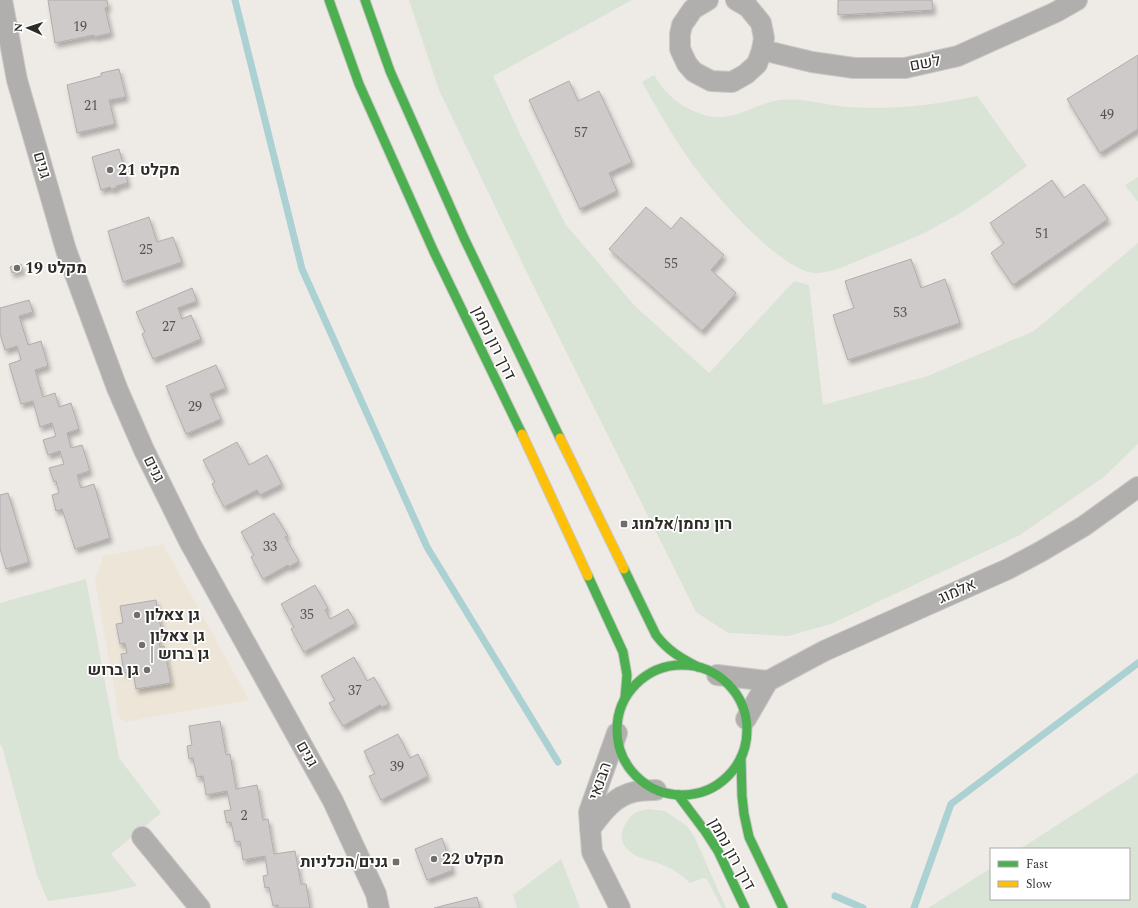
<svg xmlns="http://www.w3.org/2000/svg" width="1138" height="908" font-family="Spectral,Heebo,serif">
  <defs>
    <filter id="shadow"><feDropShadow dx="2.5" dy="4.5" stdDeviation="2" flood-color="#0004"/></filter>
  </defs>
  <rect width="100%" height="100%" fill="#eeebe6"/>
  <!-- education -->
  <path fill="#ede6d8" d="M163,544L249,700L125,722L119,717L95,581L103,556Z"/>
  <!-- green -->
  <g fill="#d9e3d6">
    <path d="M409,0H632L493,76L519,132L566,225L635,306L709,373L794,281L809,285L823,405L928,376L1034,331L1138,243V444L1105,476L1020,535L831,624L788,636L728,633L696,612L531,281L439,90Z"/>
    <path d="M654,75C666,96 684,110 708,116C736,122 755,103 781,100C804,97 827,106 850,107C892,110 935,105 977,96L1027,166C998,187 971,209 939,225C916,238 889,248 864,258C850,264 834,272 818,273C782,276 705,184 686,155C670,132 656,107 642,82Z"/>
    <path d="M1138,177V202L1125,185Z"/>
    <path d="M86,579L119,758L161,813L111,854L137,886L110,892L48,901L37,875L2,746L0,744V603Z"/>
    <path d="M1138,773V908H928L991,868V899H1129V849H1020Z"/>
    <path d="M648,809L665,811L674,817L687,826L694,836L726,908H722L707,879L703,878L690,883C683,876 675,870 665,866C649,858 632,860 623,843C621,839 621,833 623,829C631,813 632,813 648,809Z"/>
    <path d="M561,859L580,908H517L513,895Z"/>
  </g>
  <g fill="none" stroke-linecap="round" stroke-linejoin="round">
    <!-- stream -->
    <g stroke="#acd1d2" stroke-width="7">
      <path d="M235,0L302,269L427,547L558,762"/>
      <path d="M835,896L863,908"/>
      <path d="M914,908L951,804L1138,663"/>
    </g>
  </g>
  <!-- building -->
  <g fill="#cdcac9" stroke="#b0adac" filter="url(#shadow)">
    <path d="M48,0H107L108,7L105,8L111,33L94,37V35L55,43Z"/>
    <path d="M838,0H932L933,10L838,15Z"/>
    <path d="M1138,55V129L1100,153L1067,99Z"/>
    <path d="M119,69L126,97L109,100L115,124L77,133L67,85L101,76V73Z"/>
    <path d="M569,81L578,101L599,91L632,162L609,173L617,191L580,209L529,100Z"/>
    <path d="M119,149L128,183L116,186L117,188L111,189L110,187L101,190L92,157Z"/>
    <path d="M1052,180L1064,198L1084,184L1108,219L1013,285L991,253L1004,243L990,223Z"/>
    <path d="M646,207L671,229L681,217L724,255L711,270L736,293L702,331L609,249Z"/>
    <path d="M149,217L157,242L173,237L182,262L123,282L108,231Z"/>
    <path d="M911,259L921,288L945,279L960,323L848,360L833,315L854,308L845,281Z"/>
    <path d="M21,264L23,270L12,273L10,267Z"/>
    <path d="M192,288L197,301L178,308L182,319L191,315L201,339L153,359L142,334L145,332L136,312Z"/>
    <path d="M29,300L33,312L19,316L28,345L41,341L48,366L35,370L43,397L55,393L59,407L71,403L79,429L67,433L71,448L82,445L90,471L77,475L81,488L94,484L110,538L75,549L62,509L56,511L52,495L59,493L56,481L54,482L49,468L64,464L60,451L48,455L43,440L56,436L52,423L40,427L33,401L21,404L9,364L21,360L17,346L5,350L0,334V308Z"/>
    <path d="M216,365L226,388L210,394L221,419L186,434L166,386Z"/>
    <path d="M237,442L249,465L267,455L282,484L260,495L257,490L224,507L212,484L215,482L203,460Z"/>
    <path d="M8,493L29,562L6,569L0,549V495Z"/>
    <path d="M274,513L288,536L285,537L299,561L289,567L288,565L263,579L251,557L254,555L241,532Z"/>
    <path d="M315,585L328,608L325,610L330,619L348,609L356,623L304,652L291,629L294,627L281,604Z"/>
    <path d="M156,600L162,635L158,636L160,647L164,646L171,683L136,689L133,671L124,673L121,654L127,653L125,643L120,644L116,624L123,623L120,606Z"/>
    <path d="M354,657L367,681L374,677L389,704L382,707L380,705L343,726L329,703L335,700L321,676Z"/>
    <path d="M220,721L226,755L230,754L236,789L257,785L263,820L268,819L274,854L295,851L301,884H306L310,908H278V905L273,906L269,887L265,888L263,876L268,875L265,856L243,860L240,841L235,842L231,822L227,823L224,811L231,810L227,791L206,795L203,776L197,777L193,758L189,759L187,746L192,745L189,726Z"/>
    <path d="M398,734L410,758L418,754L428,776L381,800L369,776L375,774L364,751Z"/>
    <path d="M442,838L453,870L427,880L415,849Z"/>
    <path d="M477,897L480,908H434Z"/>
  </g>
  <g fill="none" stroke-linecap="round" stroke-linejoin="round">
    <defs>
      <g id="street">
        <path d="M2,0L17,80L66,250L117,388L144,450L190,543L333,801L376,894L379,908"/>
        <path d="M708,0L693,9L682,25L680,34V49L687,64L694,72L711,81L732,82L746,74L757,64L762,50L764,38L761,23L748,7L736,0"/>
        <path d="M762,50L812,62L854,68H905L958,56L1056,12L1077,0"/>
        <path d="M717,675L768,681"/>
        <path d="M746,719L768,681L824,651L1008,569L1040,552L1084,526L1138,487"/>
        <path d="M617,733L589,812L592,852L620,908"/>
        <path d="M590,829C602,813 614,796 634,792C641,790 649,790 656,790"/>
        <path d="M142,837L200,908"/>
      </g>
      <g id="fast">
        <path d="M329,0L359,84L434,252L522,434"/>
        <path d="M365,0L390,71L464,238L560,438"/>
        <path d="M624,569L656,635C668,651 681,658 698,667"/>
        <path d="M588,576L623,652L627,675L625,698"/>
        <circle cx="682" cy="730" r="65"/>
        <path d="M741,757L742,796L744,814L749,837L783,908"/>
        <path d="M678,795L705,831L718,851L745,908"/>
      </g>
      <g id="slow">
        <path d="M522,434L588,576"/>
        <path d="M560,438L624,569"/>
      </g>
    </defs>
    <!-- street casing -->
    <use href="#street" stroke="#cac8c5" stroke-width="22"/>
    <!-- fast casing -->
    <use href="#fast" stroke="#cac8c5" stroke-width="11"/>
    <!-- slow casing -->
    <use href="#slow" stroke="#cac8c5" stroke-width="11"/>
    <!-- street -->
    <use href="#street" stroke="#b1afad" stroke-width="20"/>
    <!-- fast -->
    <use href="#fast" stroke="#4caf50" stroke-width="9"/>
    <!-- slow -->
    <use href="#slow" stroke="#ffc107" stroke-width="9"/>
  </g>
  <!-- markers -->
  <g fill="#716e6a" stroke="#fff" stroke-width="1.5">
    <circle cx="110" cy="170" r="4"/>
    <circle cx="17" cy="268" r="4"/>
    <rect x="620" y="520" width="8" height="8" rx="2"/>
    <circle cx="137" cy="615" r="4"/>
    <circle cx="142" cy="645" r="4"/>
    <circle cx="147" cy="670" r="4"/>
    <circle cx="434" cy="859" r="4"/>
    <rect x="392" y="858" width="8" height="8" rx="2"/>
  </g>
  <g text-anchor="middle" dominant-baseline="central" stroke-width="3.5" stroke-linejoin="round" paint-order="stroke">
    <!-- number labels -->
    <g font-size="14" fill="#555350">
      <text x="80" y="26">19</text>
      <text x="91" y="105">21</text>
      <text x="1107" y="114">49</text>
      <text x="581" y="132">57</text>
      <text x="1042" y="233">51</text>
      <text x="146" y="249">25</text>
      <text x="671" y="263">55</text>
      <text x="900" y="312">53</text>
      <text x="169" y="326">27</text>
      <text x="195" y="406">29</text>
      <text x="270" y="546">33</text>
      <text x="307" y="614">35</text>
      <text x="355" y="690">37</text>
      <text x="397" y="766">39</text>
      <text x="244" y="815">2</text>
    </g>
    <!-- street labels -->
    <g font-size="16" fill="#2d2b28" stroke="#fff">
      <text transform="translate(925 63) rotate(-11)">לשם</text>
      <text transform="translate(42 165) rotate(74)">גנים</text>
      <text transform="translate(494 343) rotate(64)">דרך רון נחמן</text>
      <text transform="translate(154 469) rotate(64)">גנים</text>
      <text transform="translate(957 591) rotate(-24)">אלמוג</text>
      <text transform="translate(307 754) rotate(61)">גנים</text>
      <text transform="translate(600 781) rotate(-71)">הבנאי</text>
      <text transform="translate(732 854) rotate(61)">דרך רון נחמן</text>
    </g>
    <!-- poi labels -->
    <g font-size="16" font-weight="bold" fill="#2d2b28" stroke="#fff" text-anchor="start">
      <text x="118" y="170">מקלט 21</text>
      <text x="25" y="268">מקלט 19</text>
      <text x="632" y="524">רון נחמן/אלמוג</text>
      <text x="145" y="615">גן צאלון</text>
      <text x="150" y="636">גן צאלון<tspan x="150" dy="18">| גן ברוש</tspan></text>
      <text x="139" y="670" text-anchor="end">גן ברוש</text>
      <text x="442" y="859">מקלט 22</text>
      <text x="388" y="862" text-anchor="end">גנים/הכלניות</text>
    </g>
  </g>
  <!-- legend -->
  <rect x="990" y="848" width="140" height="52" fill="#ffffff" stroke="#abaaa9"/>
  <rect x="998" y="861" width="20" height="6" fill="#4caf50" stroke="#abaaa9"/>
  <text x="1026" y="868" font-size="12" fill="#2d2b28">Fast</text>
  <rect x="998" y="881" width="20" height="6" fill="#ffc107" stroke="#abaaa9"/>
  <text x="1026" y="888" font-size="12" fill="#2d2b28">Slow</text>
  <!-- north arrow -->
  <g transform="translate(28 28) rotate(273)" stroke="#ffffff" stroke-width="3" paint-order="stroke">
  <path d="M0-3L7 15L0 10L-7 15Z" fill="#2d2b28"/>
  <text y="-6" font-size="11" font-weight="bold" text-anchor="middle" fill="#2d2b28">N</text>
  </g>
</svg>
